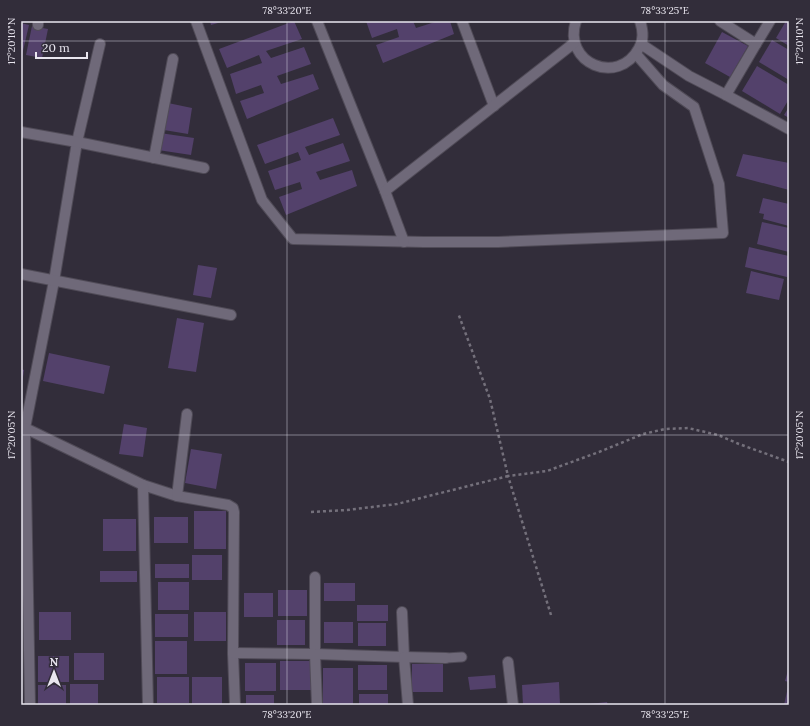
<svg xmlns="http://www.w3.org/2000/svg" width="810" height="726" font-family="Lora,serif">
  <rect width="100%" height="100%" fill="#322d3a"/>
  <!-- building -->
  <g fill="#53416b">
    <path d="M210,21H225L211,25Z"/>
    <path d="M294,21L302,39L266,51L271,58L304,47L311,64L277,76L281,84L313,74L319,89L247,119L240,101L264,93L261,85L236,94L230,74L262,63L259,55L227,68L219,49Z"/>
    <path d="M366,21H413L416,28L438,21H450L454,34L383,63L376,45L399,37L397,29L372,38Z"/>
    <path d="M786,21H789V46L776,38Z"/>
    <path d="M21,23L29,25L22,55H21Z"/>
    <path d="M32,26L48,29L42,58L26,55Z"/>
    <path d="M722,32L748,46L730,77L705,63Z"/>
    <path d="M772,40L789,50V80L759,62Z"/>
    <path d="M757,66L789,85V99L780,114L742,91Z"/>
    <path d="M168,103L192,108L188,134L164,130Z"/>
    <path d="M789,107V118L784,115Z"/>
    <path d="M333,118L340,135L305,147L309,155L343,143L350,161L316,172L320,180L352,170L357,186L286,215L279,197L302,189L300,182L275,190L268,171L301,160L298,152L265,164L257,145Z"/>
    <path d="M160,133L194,138L191,155L158,150Z"/>
    <path d="M743,154L789,163V190L736,176Z"/>
    <path d="M763,198L789,204V226L763,219L764,214L759,213Z"/>
    <path d="M762,222L789,228V252L757,244Z"/>
    <path d="M749,247L789,256V268L787,277L745,267Z"/>
    <path d="M198,265L217,268L211,298L193,295Z"/>
    <path d="M751,271L784,279L779,300L746,293Z"/>
    <path d="M177,318L204,323L196,372L168,368Z"/>
    <path d="M49,353L110,366L104,394L43,381Z"/>
    <path d="M21,369L24,370L22,384H21Z"/>
    <path d="M124,424L147,428L143,457L119,454Z"/>
    <path d="M191,449L222,454L216,489L185,483Z"/>
    <rect x="194" y="511" width="32" height="38"/>
    <rect x="154" y="517" width="34" height="26"/>
    <rect x="103" y="519" width="33" height="32"/>
    <rect x="192" y="555" width="30" height="25"/>
    <rect x="155" y="564" width="34" height="14"/>
    <rect x="100" y="571" width="37" height="11"/>
    <rect x="158" y="582" width="31" height="28"/>
    <rect x="324" y="583" width="31" height="18"/>
    <rect x="278" y="590" width="29" height="26"/>
    <rect x="244" y="593" width="29" height="24"/>
    <rect x="357" y="605" width="31" height="16"/>
    <rect x="39" y="612" width="32" height="28"/>
    <rect x="194" y="612" width="32" height="29"/>
    <rect x="155" y="614" width="33" height="23"/>
    <rect x="277" y="620" width="28" height="25"/>
    <rect x="324" y="622" width="29" height="21"/>
    <rect x="358" y="623" width="28" height="23"/>
    <rect x="155" y="641" width="32" height="33"/>
    <rect x="74" y="653" width="30" height="27"/>
    <rect x="38" y="656" width="31" height="26"/>
    <rect x="280" y="661" width="31" height="29"/>
    <rect x="245" y="663" width="31" height="28"/>
    <rect x="412" y="664" width="31" height="28"/>
    <rect x="358" y="665" width="29" height="25"/>
    <path d="M789,667V682L785,681Z"/>
    <rect x="323" y="668" width="30" height="37"/>
    <path d="M495,675L496,688L470,690L468,677Z"/>
    <rect x="157" y="677" width="32" height="26"/>
    <rect x="192" y="677" width="30" height="27"/>
    <path d="M559,682L560,705H523L522,685Z"/>
    <rect x="70" y="684" width="28" height="21"/>
    <rect x="38" y="685" width="28" height="20"/>
    <path d="M788,687L789,705H784Z"/>
    <rect x="359" y="694" width="29" height="11"/>
    <rect x="246" y="695" width="28" height="10"/>
    <path d="M607,702L608,705H589V704Z"/>
  </g>
  <g fill="none" stroke-linecap="round" stroke-linejoin="round">
    <defs>
      <path id="lane" d="M446,658L462,657"/>
      <g id="street">
        <path d="M196,21L262,200L293,239L424,242H498L723,233L719,184L694,107L663,85L636,54"/>
        <path d="M317,21L385,191L404,242"/>
        <path d="M462,21L494,106"/>
        <path d="M576,21C562,63 618,87 639,48C644,40 643,30 640,21"/>
        <path d="M720,21L756,44L770,21"/>
        <path d="M38,25V21"/>
        <path d="M100,44L77,142L54,281L25,428L143,485L177,496L228,505L233,508L234,512L233,653L235,705"/>
        <path d="M641,44L689,76L726,95"/>
        <path d="M756,44L726,95L789,129"/>
        <path d="M21,132L77,142L204,168"/>
        <path d="M154,158L173,59"/>
        <path d="M385,191L574,43"/>
        <path d="M21,274L231,315"/>
        <path d="M21,427L25,428L30,705"/>
        <path d="M143,485L148,705"/>
        <path d="M177,496L187,414"/>
        <path d="M315,577V654L317,705"/>
        <path d="M233,653L315,654L404,657L402,612"/>
        <path d="M508,662L513,705"/>
        <path d="M408,705L404,657L446,658"/>
      </g>
    </defs>
    <!-- lane casing -->
    <use href="#lane" stroke="#504b57" stroke-width="11"/>
    <!-- street casing -->
    <use href="#street" stroke="#504b57" stroke-width="12"/>
    <!-- path -->
    <g stroke="#74707b" stroke-width="2.5" stroke-dasharray="3 3" stroke-linecap="butt">
      <path d="M311,512L347,510L397,504L508,476L490,399L458,313"/>
      <path d="M551,615L508,476L547,471L599,452L643,434L665,429L688,428L718,435L739,444L789,462"/>
    </g>
    <!-- lane -->
    <use href="#lane" stroke="#6f6979" stroke-width="9"/>
    <!-- street -->
    <use href="#street" stroke="#6f6979" stroke-width="10"/>
  </g>
  <!-- ticks -->
  <path fill="none" stroke="#e9e6ef" stroke-width="1" stroke-opacity="0.45" d="M287,21V705M665,21V705M21,41H789M21,435H789"/>
  <!-- border -->
  <rect width="810" height="726" fill="none" stroke="#322d3a" stroke-width="44"/>
  <!-- north arrow -->
  <g transform="translate(54 672)" stroke="#322d3a" stroke-width="3" paint-order="stroke">
  <path d="M0-3L7 15L0 10L-7 15Z" fill="#e9e6ef"/>
  <text y="-6" font-size="11" font-weight="bold" text-anchor="middle" fill="#e9e6ef">N</text>
  </g>
  <!-- scale -->
  <path d="M36 52v6h51v-6" fill="none" stroke="#e9e6ef" stroke-width="2"/>
  <text x="42" y="52" font-size="12" fill="#e9e6ef" stroke="#322d3a" stroke-width="3" paint-order="stroke">20 m</text>
  <rect x="22" y="22" width="766" height="682" fill="none" stroke="#e9e6ef" stroke-width="1.5"/>
  <g font-size="10" text-anchor="middle" fill="#e9e6ef">
    <text x="287" y="14">78°33'20"E</text>
    <text x="665" y="14">78°33'25"E</text>
    <text transform="translate(11 41) rotate(-90)" y="4">17°20'10"N</text>
    <text transform="translate(799 41) rotate(-90)" y="4">17°20'10"N</text>
    <text transform="translate(11 435) rotate(-90)" y="4">17°20'05"N</text>
    <text transform="translate(799 435) rotate(-90)" y="4">17°20'05"N</text>
    <text x="287" y="718">78°33'20"E</text>
    <text x="665" y="718">78°33'25"E</text>
  </g>
</svg>
